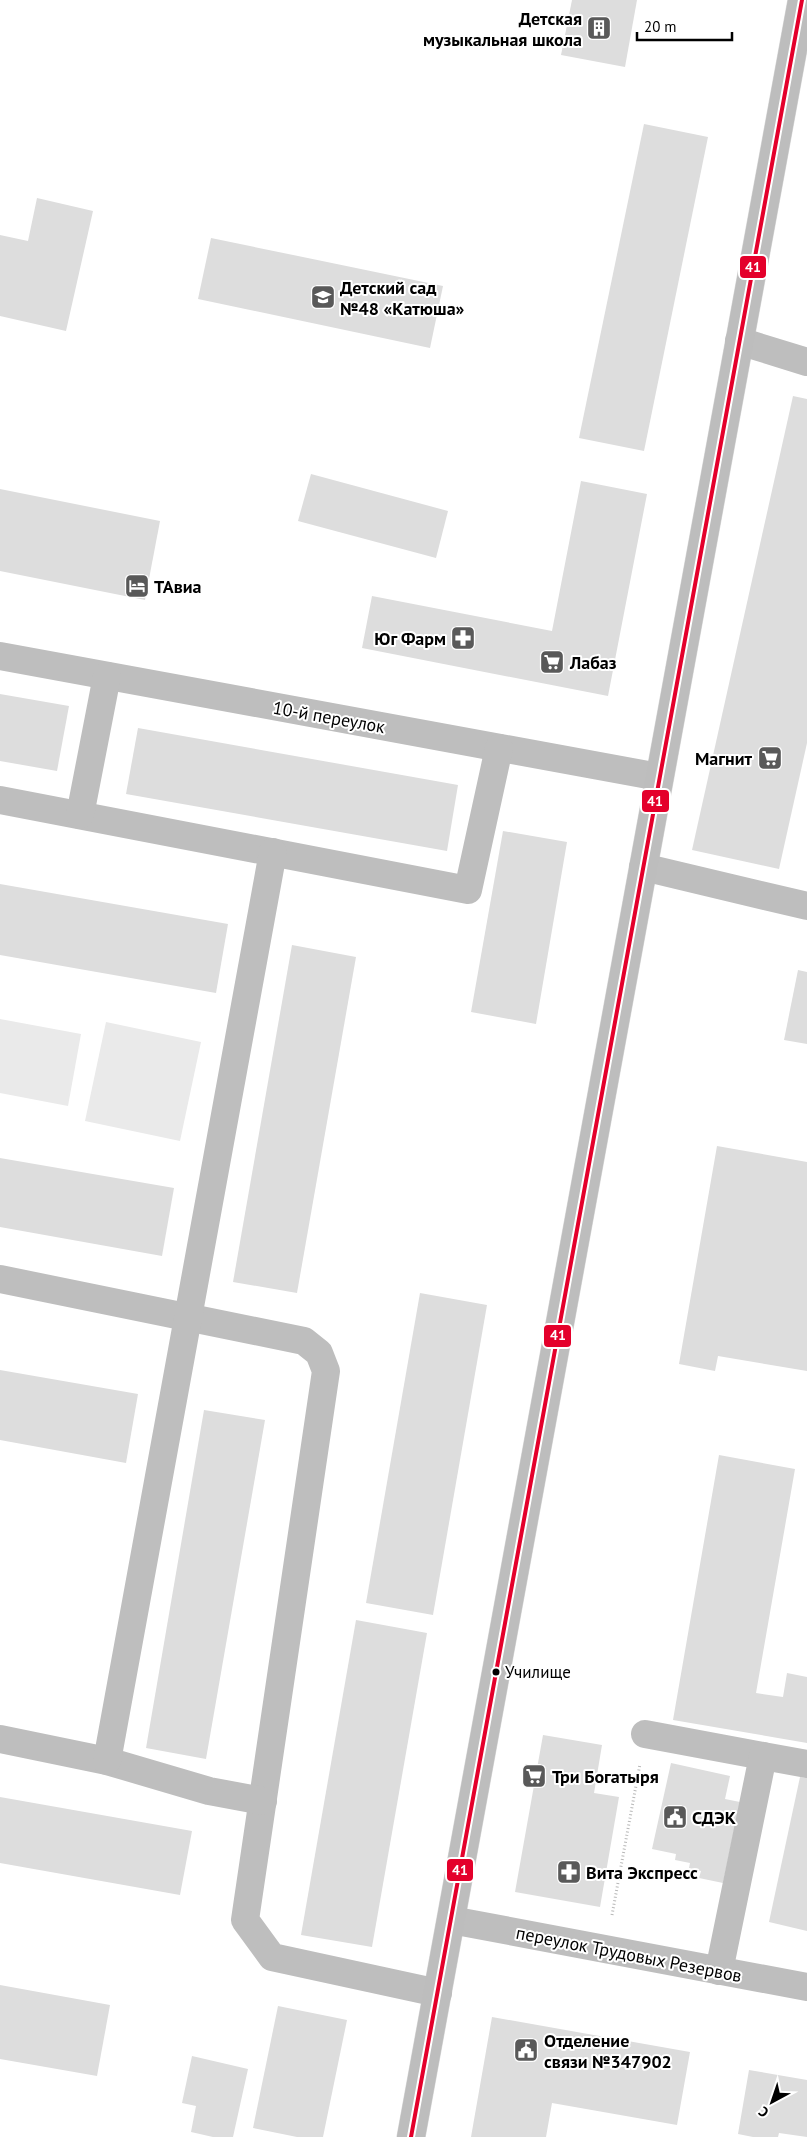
<svg xmlns="http://www.w3.org/2000/svg" width="807" height="2137" font-family="'PT Sans',sans-serif">
  <rect width="100%" height="100%" fill="#fff"/>
  <!-- green -->
  <g fill="#eaeaea">
    <path d="M0,1019L81,1034L68,1106L0,1093Z"/>
    <path d="M106,1022L201,1042L180,1141L85,1121Z"/>
  </g>
  <!-- building -->
  <g fill="#ddd">
    <path d="M572,0H637L625,67L561,55Z"/>
    <path d="M644,124L708,137L644,451L579,438Z"/>
    <path d="M37,198L93,211L66,331L0,316V235L28,241Z"/>
    <path d="M211,238L443,286L430,348L198,299Z"/>
    <path d="M793,396L807,399V743L779,869L692,850Z"/>
    <path d="M311,474L448,511L436,558L298,521Z"/>
    <path d="M581,481L647,494L608,696L362,648L372,596L552,631Z"/>
    <path d="M0,489L160,521L145,600L0,571Z"/>
    <path d="M0,694L69,706L57,771L0,761Z"/>
    <path d="M138,728L458,785L447,851L126,794Z"/>
    <path d="M503,831L567,842L536,1024L471,1012Z"/>
    <path d="M0,884L228,924L216,993L0,955Z"/>
    <path d="M292,945L356,957L297,1293L233,1282Z"/>
    <path d="M798,970L807,972V1044L784,1040Z"/>
    <path d="M717,1146L807,1162V1371L718,1356L715,1371L679,1364Z"/>
    <path d="M0,1158L174,1188L162,1256L0,1227Z"/>
    <path d="M420,1293L487,1305L433,1615L366,1603Z"/>
    <path d="M0,1370L138,1394L126,1463L0,1440Z"/>
    <path d="M204,1410L265,1420L206,1759L146,1748Z"/>
    <path d="M719,1455L795,1469L756,1693L783,1697L787,1673L807,1677V1743L673,1720Z"/>
    <path d="M356,1620L427,1633L372,1947L301,1935Z"/>
    <path d="M543,1735L602,1745L594,1793L619,1797L600,1907L515,1892Z"/>
    <path d="M671,1763L730,1776L725,1799L740,1802L723,1883L699,1878L701,1871L689,1868L690,1863L675,1860L676,1854L652,1849Z"/>
    <path d="M800,1777L807,1778V1931L769,1922Z"/>
    <path d="M0,1797L192,1831L180,1895L0,1863Z"/>
    <path d="M0,1985L110,2005L97,2076L0,2059Z"/>
    <path d="M278,2006L347,2020L323,2137H297L253,2128Z"/>
    <path d="M492,2017L690,2052L677,2125L552,2103L546,2137H471Z"/>
    <path d="M192,2056L248,2069L233,2137H213L191,2132L196,2106L182,2103Z"/>
    <path d="M749,2070L807,2080V2137L779,2133L778,2137H753L738,2134Z"/>
  </g>
  <g fill="none" stroke-linecap="round" stroke-linejoin="round">
    <defs>
      <path id="major" d="M411,2137L802,0"/>
    </defs>
    <!-- major casing -->
    <use href="#major" stroke="#dbdbdb" stroke-width="29"/>
    <!-- path -->
    <path stroke="#b8b8b8" stroke-width="3" stroke-dasharray="1 2.5" stroke-linecap="butt" d="M612,1915L640,1764"/>
    <!-- minor -->
    <g stroke="#bebebe" stroke-width="28">
      <path d="M739,341L807,362"/>
      <path d="M0,656L659,777"/>
      <path d="M0,800L468,890L499,748"/>
      <path d="M80,815L107,676"/>
      <path d="M643,867L807,906"/>
      <path d="M0,1279L304,1341L319,1353L326,1371L245,1920L272,1957L438,1993"/>
      <path d="M645,1734L763,1756"/>
      <path d="M0,1739L107,1761L209,1791L263,1801"/>
      <path d="M107,1761L273,852"/>
      <path d="M451,1920L807,1987"/>
      <path d="M719,1971L763,1756L807,1764"/>
    </g>
    <!-- major -->
    <use href="#major" stroke="#bdbdbd" stroke-width="28"/>
    <defs>
      <path id="bus-1" d="M411,2137L802,0"/>
    </defs>
    <!-- bus-1 casing -->
    <use href="#bus-1" stroke="#fff" stroke-width="8"/>
    <!-- bus-1 -->
    <use href="#bus-1" stroke="#e4002b" stroke-width="4"/>
  </g>
  <!-- icons -->
  <defs>
    <symbol id="building-square" viewBox="-11 -11 22 22"><rect x="-9" y="-9" width="18" height="18" rx="4" fill="#595959" stroke="#fff"/><path d="M-4-6H4V6H1V3H-1V6H-4ZM-2.5-4.3h1.7v1.8h-1.7ZM.8-4.3h1.7v1.8H.8ZM-2.5-1h1.7V.8h-1.7ZM.8-1h1.7V.8H.8Z" fill="#fff"/></symbol>
    <symbol id="school-square" viewBox="-11 -11 22 22"><rect x="-9" y="-9" width="18" height="18" rx="4" fill="#595959" stroke="#fff"/><path d="M0-5L7-2L0 1L-7-2ZM-4 1L0 2.5L4 1V4Q0 6-4 4Z" fill="#fff"/></symbol>
    <symbol id="hotel-square" viewBox="-11 -11 22 22"><rect x="-9" y="-9" width="18" height="18" rx="4" fill="#595959" stroke="#fff"/><path d="M-6-4.5h1.5V1H6V5H4.5V3h-9V5H-6ZM-4 0a1.8 1.8 0 1 1 3.6 0ZM.5 0V-2.5h3Q6-2.5 6 0Z" fill="#fff"/></symbol>
    <symbol id="pharmacy-square" viewBox="-11 -11 22 22"><rect x="-9" y="-9" width="18" height="18" rx="4" fill="#595959" stroke="#fff"/><path d="M-2-6h4v4h4v4h-4v4h-4v-4h-4v-4h4Z" fill="#fff"/></symbol>
    <symbol id="supermarket-square" viewBox="-11 -11 22 22"><rect x="-9" y="-9" width="18" height="18" rx="4" fill="#595959" stroke="#fff"/><path d="M-6-5.5h2.5l.6 2H6L4.5 2H-2.5L-4.4-4H-6ZM-1.5 3.2a1.3 1.3 0 1 0 .1 0ZM3 3.2a1.3 1.3 0 1 0 .1 0Z" fill="#fff"/></symbol>
    <symbol id="civic-square" viewBox="-11 -11 22 22"><rect x="-9" y="-9" width="18" height="18" rx="4" fill="#595959" stroke="#fff"/><path d="M-.6-6.5H3V-4.5H.6V-3L4-1V1h2V6H-6V1h2V-1L-.6-3ZM-1.2 2.5V6h2.4V2.5Z" fill="#fff"/></symbol>
  </defs>
  <g fill-rule="evenodd">
    <use href="#building-square" x="585" y="14" width="28" height="28"/>
    <use href="#school-square" x="309" y="283" width="28" height="28"/>
    <use href="#hotel-square" x="123" y="572" width="28" height="28"/>
    <use href="#pharmacy-square" x="449" y="624" width="28" height="28"/>
    <use href="#supermarket-square" x="538" y="648" width="28" height="28"/>
    <use href="#supermarket-square" x="756" y="744" width="28" height="28"/>
    <use href="#supermarket-square" x="520" y="1762" width="28" height="28"/>
    <use href="#civic-square" x="661" y="1803" width="28" height="28"/>
    <use href="#pharmacy-square" x="555" y="1858" width="28" height="28"/>
    <use href="#civic-square" x="512" y="2036" width="28" height="28"/>
  </g>
  <!-- markers -->
  <circle fill="#000" stroke="#fff" stroke-width="2" cx="496" cy="1672" r="4.5"/>
  <g text-anchor="middle" dominant-baseline="central" stroke-width="4" stroke-linejoin="round" paint-order="stroke">
    <!-- bus labels -->
    <g font-size="17" fill="#000" stroke="#fff" text-anchor="start">
      <text x="505" y="1672">Училище</text>
    </g>
    <!-- poi labels -->
    <g font-size="18" font-weight="bold" fill="#000" stroke="#fff" text-anchor="start">
      <text x="582" y="18" text-anchor="end">Детская<tspan x="582" dy="21">музыкальная школа</tspan></text>
      <text x="340" y="287">Детский сад<tspan x="340" dy="21">№48 «Катюша»</tspan></text>
      <text x="154" y="586">ТАвиа</text>
      <text x="446" y="638" text-anchor="end">Юг Фарм</text>
      <text x="570" y="662">Лабаз</text>
      <text x="752" y="758" text-anchor="end">Магнит</text>
      <text x="552" y="1776">Три Богатыря</text>
      <text x="692" y="1817">СДЭК</text>
      <text x="586" y="1872">Вита Экспресс</text>
      <text x="544" y="2040">Отделение<tspan x="544" dy="21">связи №347902</tspan></text>
    </g>
    <!-- street labels -->
    <g font-size="18" fill="#000" stroke="#fff">
      <text transform="translate(329 717) rotate(10)">10-й переулок</text>
      <text transform="translate(629 1954) rotate(11)">переулок Трудовых Резервов</text>
    </g>
  </g>
  <g stroke="#fff" stroke-width="2">
    <rect x="739" y="255" width="28" height="24" rx="5" fill="#e4002b"/>
    <rect x="641" y="789" width="29" height="24" rx="5" fill="#e4002b"/>
    <rect x="543" y="1324" width="29" height="24" rx="5" fill="#e4002b"/>
    <rect x="446" y="1858" width="28" height="24" rx="5" fill="#e4002b"/>
  </g>
  <g font-size="14" text-anchor="middle" font-weight="bold" fill="#fff">
    <text x="753" y="272">41</text>
    <text x="655" y="806">41</text>
    <text x="558" y="1340">41</text>
    <text x="460" y="1875">41</text>
  </g>
  <!-- north arrow -->
  <g transform="translate(772 2102) rotate(220)" stroke="#ffffff" stroke-width="4" paint-order="stroke">
  <path d="M0-4L9 19L0 12L-9 19Z" fill="#000000"/>
  <text y="-8" font-size="14" font-weight="bold" text-anchor="middle" fill="#000000">С</text>
  </g>
  <!-- scale -->
  <path d="M637 32v8h95v-8" fill="none" stroke="#000000" stroke-width="2.5"/>
  <text x="644" y="32" font-size="15" fill="#000000" stroke="#ffffff" stroke-width="4" paint-order="stroke">20 m</text>
</svg>
